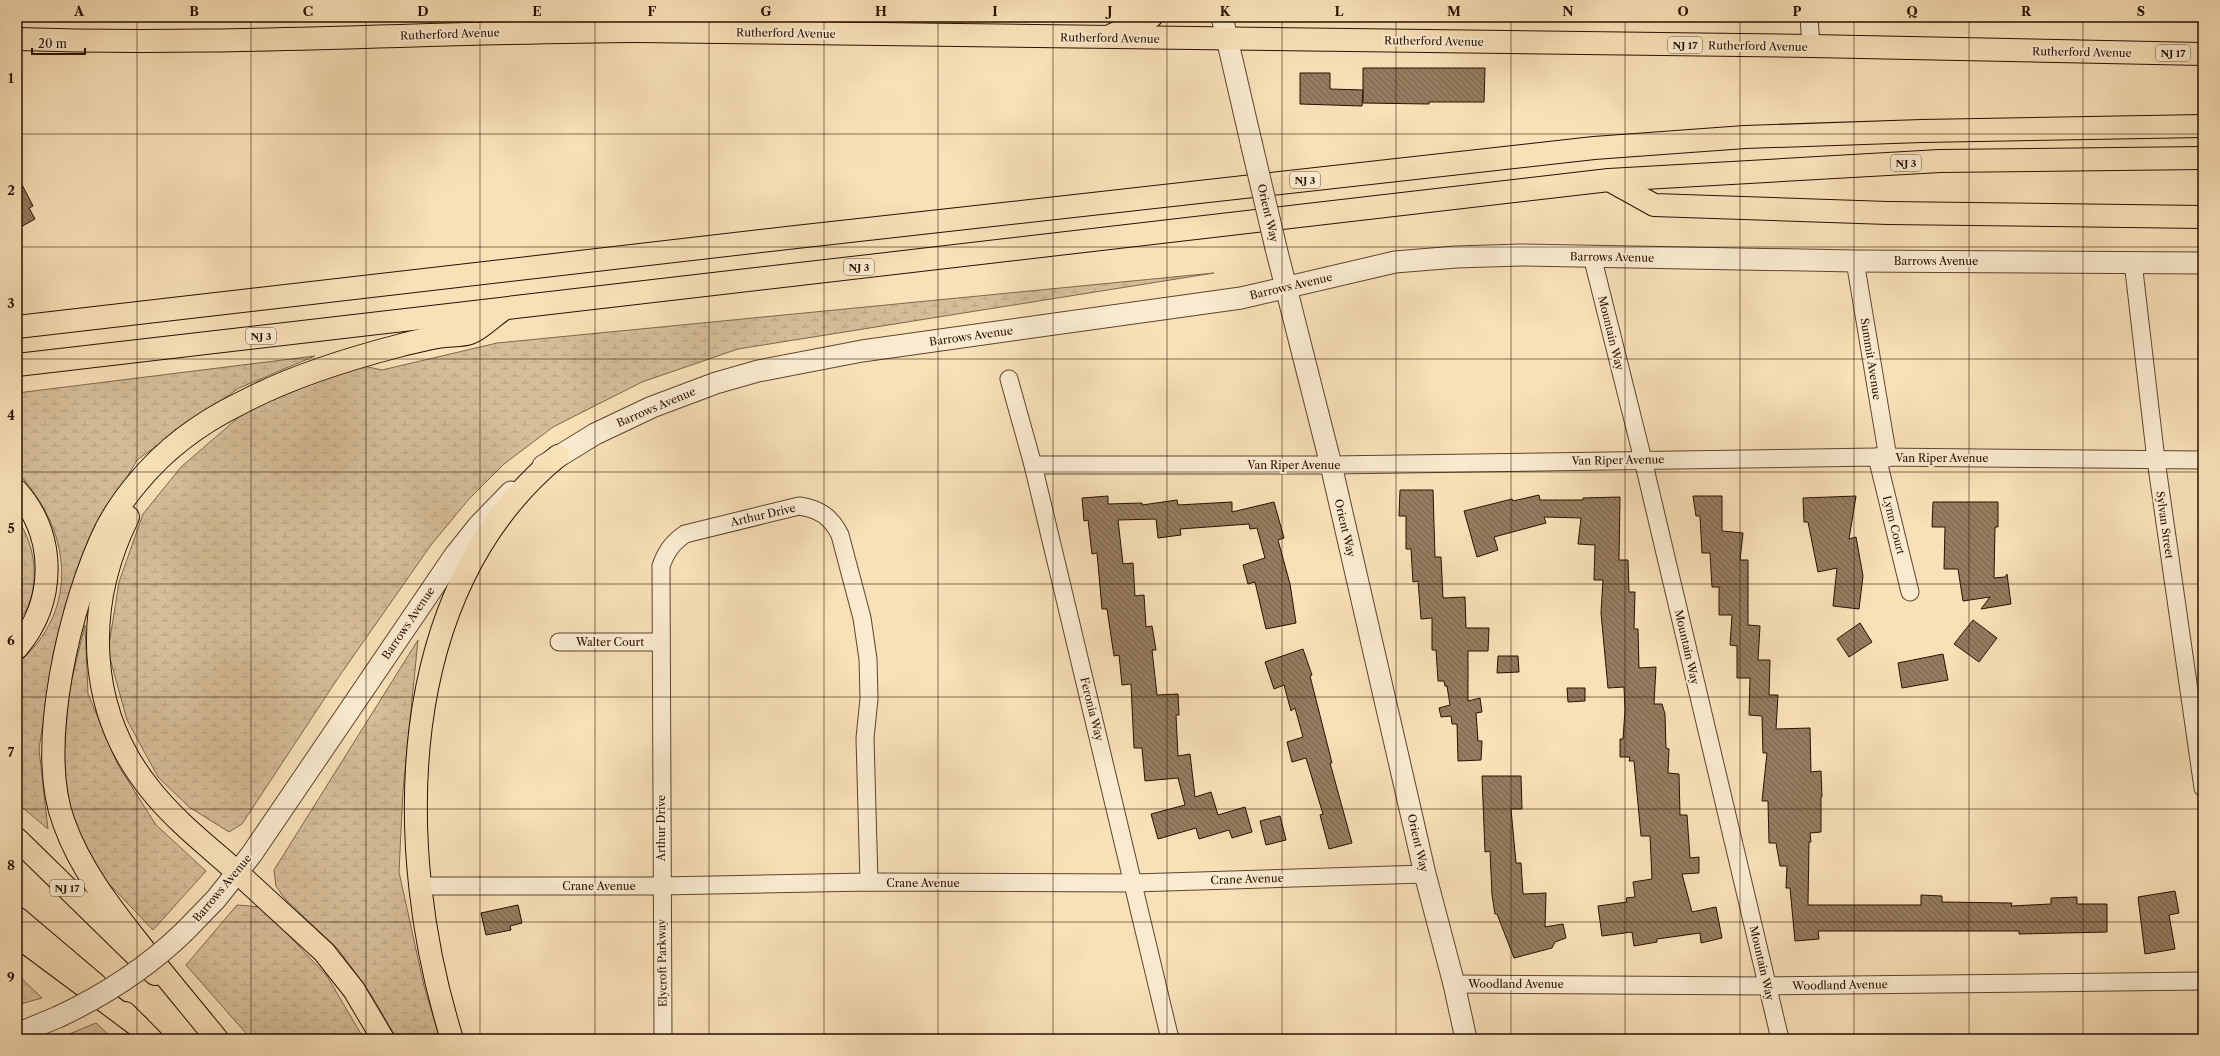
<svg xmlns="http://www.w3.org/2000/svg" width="2220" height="1056" font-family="'Libre Caslon Text',serif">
  <defs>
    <pattern id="wetland-marsh" width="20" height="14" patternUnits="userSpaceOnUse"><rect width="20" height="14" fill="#d5bd98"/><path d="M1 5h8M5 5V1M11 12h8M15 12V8" fill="none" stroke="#b7a181"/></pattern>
    <pattern id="building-back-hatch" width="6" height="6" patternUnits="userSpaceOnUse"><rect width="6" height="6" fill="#957c5f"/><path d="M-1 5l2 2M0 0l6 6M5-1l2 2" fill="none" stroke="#7a644c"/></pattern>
  </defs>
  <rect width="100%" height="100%" fill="#f8e0b7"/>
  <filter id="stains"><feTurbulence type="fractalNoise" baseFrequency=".005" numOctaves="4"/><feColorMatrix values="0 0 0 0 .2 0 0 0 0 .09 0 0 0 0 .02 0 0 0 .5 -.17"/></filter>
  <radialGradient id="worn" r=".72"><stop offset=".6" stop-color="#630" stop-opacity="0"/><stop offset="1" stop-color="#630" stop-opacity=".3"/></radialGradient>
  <!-- wetland -->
  <g fill="url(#wetland-marsh)" stroke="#7f664c">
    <path d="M1214,273L738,349L642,382L553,427L504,464L469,499L431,545L338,678L242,824L229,832L189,807L158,777L127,720L108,651L119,582L143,514L181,467L247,410L359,365L382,370L497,343Z"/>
    <path d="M315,356L239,388L137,460L91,540L54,652L39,749L48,829L17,803V664C82,609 71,529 17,472V393Z"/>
    <path d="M17,519C38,547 42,596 17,623Z"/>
    <path d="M85,625L88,694L118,765L156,825L206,871L153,930L93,867L71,819L63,766L69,691Z"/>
    <path d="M418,640L403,790L399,872L424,986L440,1039H397L372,996L338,949L285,899L276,886L274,870Z"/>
    <path d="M237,905L262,907L327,976L364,1039H251L186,965Z"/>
    <path d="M17,974L42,998L17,1005Z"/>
    <path d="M96,1023L113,1039H57Z"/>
  </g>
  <!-- building -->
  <g fill="url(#building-back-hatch)" stroke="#291000">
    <path d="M1363,68H1485L1484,102H1429V104L1363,103Z"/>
    <path d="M1300,73H1330V89L1363,90L1362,106L1300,104Z"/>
    <path d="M17,175L33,206L29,208L35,219L17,229Z"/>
    <path d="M1400,490H1433L1435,557H1441L1443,598L1465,597L1466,628H1489L1488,651H1468V701L1480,698L1482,712L1476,713L1478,741H1482L1481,760L1458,761L1457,724H1452L1451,716L1441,717L1439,708L1450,705L1447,686H1445L1444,681H1438L1436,650H1432V618L1421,619L1418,581L1413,582L1411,549H1406V516H1399Z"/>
    <path d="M1539,495L1540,500H1583V498L1620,497L1619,560H1628L1629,592H1635L1634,629H1638L1639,668L1656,667L1654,704H1662L1665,714L1666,748L1669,749L1668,773L1679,774L1680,815H1687L1690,858L1699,857V873L1682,874L1692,912L1716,907L1722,938L1701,943L1700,933L1657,939V942L1634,946L1632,932L1602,936L1598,906L1627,902L1626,898L1635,897L1633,882L1652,879L1650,836H1641L1634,761H1629L1630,757H1620V739H1623L1625,710L1624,687L1608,688L1601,613L1603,580H1594L1595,545L1578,544L1581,518L1544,517L1546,523L1494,537L1498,550L1477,557L1464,511L1512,499L1513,501Z"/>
    <path d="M1108,496V504L1142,503V505L1177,500L1178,505L1232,502V512L1274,502L1284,538L1278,540L1290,584L1296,623L1266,629L1255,582L1248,584L1243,565L1265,558L1257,528L1250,529L1249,524L1180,529L1181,535L1158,538L1156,519L1118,520L1123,564L1133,563L1135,596L1144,595L1146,627L1152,626L1156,650H1152L1157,695L1178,694L1179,715H1176L1178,756L1190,754L1195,797L1211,792L1218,815L1245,807L1252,832L1232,838L1229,830L1199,839L1196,828L1158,839L1151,814L1185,805L1178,778L1145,781L1142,748H1134L1131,684L1122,685L1119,655L1114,656L1107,609H1102L1097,553L1092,554L1088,520L1084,521L1082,498Z"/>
    <path d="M1693,496H1722V531L1743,533L1740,560H1748V625L1760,626L1758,660H1770L1769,695H1778L1776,729L1810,728L1811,772L1821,771L1822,797H1821V832L1810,833L1811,842H1809L1808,905H1921V895L1942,896V902L2012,903L2011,906L2051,904V898L2077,897V904H2107V932L2019,934V931H1818L1819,939L1795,941L1790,888H1786L1787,866H1780L1776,843H1769L1768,801H1762L1767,753H1763L1762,716L1749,715L1750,678H1737V646L1730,645L1732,615H1719V587H1712L1710,553H1702L1700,516H1696Z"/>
    <path d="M1856,496L1849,539L1856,537L1863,576L1859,609L1833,606L1837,568L1818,572L1808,522H1804L1803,498Z"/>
    <path d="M1933,502H1998V527H1995L1994,578L2005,577L2007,574L2011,604L1981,609L1990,597L1963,601L1958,569H1944L1945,527H1932Z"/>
    <path d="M1973,620L1997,638L1979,662L1954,644Z"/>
    <path d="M1860,623L1872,642L1849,657L1837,639Z"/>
    <path d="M1303,649L1312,675L1310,676L1332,763H1330L1352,843L1329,849L1320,815L1323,814L1306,758L1292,762L1287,742L1303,737L1295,708L1291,711L1284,685L1274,689L1265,662Z"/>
    <path d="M1943,654L1948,680L1902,688L1898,663Z"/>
    <path d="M1498,656H1518L1519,672L1497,673Z"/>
    <path d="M1567,688H1585V701L1568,702Z"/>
    <path d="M1482,776H1521L1522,809H1511L1516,863H1521L1523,894L1546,893L1545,927L1563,924L1566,938L1555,942L1552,948L1514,958L1497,914H1495L1492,895L1490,851L1485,852Z"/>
    <path d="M1280,816L1286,840L1266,845L1260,821Z"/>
    <path d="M2175,891L2179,913L2169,915L2175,949L2145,954L2138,897Z"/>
    <path d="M518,905L522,923L510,926L511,930L486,935L481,913Z"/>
  </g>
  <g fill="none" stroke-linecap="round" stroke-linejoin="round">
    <defs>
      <g id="minor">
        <path d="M1809,17L1811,46"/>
        <path d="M1592,256L1643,460L1780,1039"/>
        <path d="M1855,261L1888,458"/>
        <path d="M2133,262L2156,460L2203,788"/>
        <path d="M1009,379L1033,465L1170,1039"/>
        <path d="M1877,457L1910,592"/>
        <path d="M1033,465H1331L1877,457L2203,460"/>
        <path d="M559,642H660"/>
        <path d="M420,886H661L869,882L1134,883L1425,874"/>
        <path d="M1454,984L1767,986L2203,981"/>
        <path d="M663,1039L661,566C666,552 672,543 685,534L799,506C820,509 831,517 840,535L862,618L868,659L869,699L865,738L869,882"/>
      </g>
      <g id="tertiary">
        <path d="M1222,17L1251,142"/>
        <path d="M1276,248L1331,465L1425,874L1454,984L1466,1039"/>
        <path d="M543,466L595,434L652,407L716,383L758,371L862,351L1241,298L1395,262L1456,257L1521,255L1855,261L2203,263"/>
        <path d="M185,931L216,899L251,855L455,555L479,525L511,492"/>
        <path d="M17,1034L58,1017"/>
      </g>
      <g id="primary">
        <path d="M1112,35L1151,17"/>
        <path d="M17,39C224,46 430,32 637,31L1811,46L2203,54"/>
      </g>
      <g id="trunk">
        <path d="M17,839L155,974"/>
        <path d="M238,873L324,952L354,990L383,1039"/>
        <path d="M17,918L96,985"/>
        <path d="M125,1013L151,1039"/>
        <path d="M452,1039C393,851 392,592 558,456"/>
      </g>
      <g id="motorway">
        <path d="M1609,180L1654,205L1888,213L2203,217"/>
        <path d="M17,327L796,237L1594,148L1745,137L1922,131L2203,126"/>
        <path d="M17,365L1609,180L1940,161L2203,158"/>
        <path d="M17,491C57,537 56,602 17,648"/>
        <path d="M128,517C84,606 86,710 150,789C175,821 208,846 238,873"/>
        <path d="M17,936L138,1026"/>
        <path d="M217,1039C191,1007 164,975 138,942C109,905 80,868 64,823C35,748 71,600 106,529C115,512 126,496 138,482C166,448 202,422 241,403C290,377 344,360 398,346C413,342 428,338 444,336C452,335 462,336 470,333C481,329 493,316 504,309"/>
      </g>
    </defs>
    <!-- minor casing -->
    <use href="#minor" stroke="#5d442e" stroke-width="19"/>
    <!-- tertiary casing -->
    <use href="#tertiary" stroke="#5d442e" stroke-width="23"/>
    <!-- primary casing -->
    <use href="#primary" stroke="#291000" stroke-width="24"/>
    <!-- trunk casing -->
    <use href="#trunk" stroke="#291000" stroke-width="24"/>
    <!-- motorway casing -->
    <use href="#motorway" stroke="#291000" stroke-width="24"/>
    <!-- minor -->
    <use href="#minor" stroke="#faebd0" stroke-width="17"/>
    <!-- tertiary -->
    <use href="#tertiary" stroke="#faebd0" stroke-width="21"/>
    <!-- primary -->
    <use href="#primary" stroke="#f8e0b7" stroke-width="22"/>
    <!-- trunk -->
    <use href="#trunk" stroke="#f8e0b7" stroke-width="22"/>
    <!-- motorway -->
    <use href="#motorway" stroke="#f8e0b7" stroke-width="22"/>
    <defs>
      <g id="tertiary-bridge">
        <path d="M1251,142L1276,248"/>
        <path d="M58,1017C105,995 148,967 185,931"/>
      </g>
    </defs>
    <!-- tertiary-bridge casing -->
    <use href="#tertiary-bridge" stroke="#5d442e" stroke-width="23" stroke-linecap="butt"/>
    <!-- tertiary-bridge -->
    <use href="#tertiary-bridge" stroke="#faebd0" stroke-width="21"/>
  </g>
  <!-- grid -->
  <path fill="none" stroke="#291000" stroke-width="1" stroke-opacity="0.55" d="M137,17V1039M251,17V1039M366,17V1039M480,17V1039M595,17V1039M709,17V1039M824,17V1039M938,17V1039M1053,17V1039M1167,17V1039M1282,17V1039M1396,17V1039M1511,17V1039M1625,17V1039M1740,17V1039M1854,17V1039M1969,17V1039M2083,17V1039M17,134H2203M17,247H2203M17,359H2203M17,472H2203M17,584H2203M17,697H2203M17,809H2203M17,922H2203"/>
  <g text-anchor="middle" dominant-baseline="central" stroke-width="4" stroke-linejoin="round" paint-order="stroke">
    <!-- shield labels -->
    <g fill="#faebd0" stroke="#68523e" stroke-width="1">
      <rect x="1668" y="37" width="34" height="16" rx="3"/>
      <rect x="2156" y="45" width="34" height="16" rx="3"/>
      <rect x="1891" y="155" width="30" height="16" rx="3"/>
      <rect x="1290" y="172" width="30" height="16" rx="3"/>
      <rect x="844" y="259" width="30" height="16" rx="3"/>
      <rect x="246" y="328" width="30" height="16" rx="3"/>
      <rect x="50" y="880" width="34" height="16" rx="3"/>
    </g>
    <g font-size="10" font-weight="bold" fill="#291000">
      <text x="1685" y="45">NJ 17</text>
      <text x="2173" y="53">NJ 17</text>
      <text x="1906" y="163">NJ 3</text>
      <text x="1305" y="180">NJ 3</text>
      <text x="859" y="267">NJ 3</text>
      <text x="261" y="336">NJ 3</text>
      <text x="67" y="888">NJ 17</text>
    </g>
    <!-- street labels -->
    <g font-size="11" fill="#291000" stroke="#faebd0">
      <text transform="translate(786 33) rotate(1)">Rutherford Avenue</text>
      <text transform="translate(450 34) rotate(-2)">Rutherford Avenue</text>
      <text transform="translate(1110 38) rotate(1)">Rutherford Avenue</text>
      <text transform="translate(1434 41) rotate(1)">Rutherford Avenue</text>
      <text transform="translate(1758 46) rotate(1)">Rutherford Avenue</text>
      <text transform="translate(2082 52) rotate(1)">Rutherford Avenue</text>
      <text transform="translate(1268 213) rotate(77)">Orient Way</text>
      <text transform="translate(1612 257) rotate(1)">Barrows Avenue</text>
      <text x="1936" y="261">Barrows Avenue</text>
      <text transform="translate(1291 286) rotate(-13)">Barrows Avenue</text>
      <text transform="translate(1611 333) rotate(76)">Mountain Way</text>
      <text transform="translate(971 336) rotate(-8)">Barrows Avenue</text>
      <text transform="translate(1871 359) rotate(81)">Summit Avenue</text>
      <text transform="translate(656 407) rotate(-23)">Barrows Avenue</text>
      <text x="1942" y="458">Van Riper Avenue</text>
      <text transform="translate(1618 460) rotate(-1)">Van Riper Avenue</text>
      <text x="1294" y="465">Van Riper Avenue</text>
      <text transform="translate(763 515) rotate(-13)">Arthur Drive</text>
      <text transform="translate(1894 525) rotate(76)">Lynn Court</text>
      <text transform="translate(2165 525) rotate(82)">Sylvan Street</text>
      <text transform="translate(1345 528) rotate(77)">Orient Way</text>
      <text transform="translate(408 623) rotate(-56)">Barrows Avenue</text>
      <text x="610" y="642">Walter Court</text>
      <text transform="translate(1687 647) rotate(77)">Mountain Way</text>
      <text transform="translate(1092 709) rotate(76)">Feronia Way</text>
      <text transform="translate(661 828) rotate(-90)">Arthur Drive</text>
      <text transform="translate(1418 843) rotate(77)">Orient Way</text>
      <text transform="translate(1247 879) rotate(-2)">Crane Avenue</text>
      <text x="923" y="883">Crane Avenue</text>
      <text x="599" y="886">Crane Avenue</text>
      <text transform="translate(222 888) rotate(-50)">Barrows Avenue</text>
      <text transform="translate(662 963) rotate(-91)">Elycroft Parkway</text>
      <text transform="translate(1762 963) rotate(77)">Mountain Way</text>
      <text x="1516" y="984">Woodland Avenue</text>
      <text transform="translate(1840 985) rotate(-1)">Woodland Avenue</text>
    </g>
  </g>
  <!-- margin -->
  <rect width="2220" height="1056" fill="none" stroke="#f8e0b7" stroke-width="44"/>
  <!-- scale -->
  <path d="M32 48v6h53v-6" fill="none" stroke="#291000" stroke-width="2"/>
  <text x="38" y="48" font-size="12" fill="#291000" stroke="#faebd0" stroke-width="3" paint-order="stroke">20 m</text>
  <rect x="22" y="22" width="2176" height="1012" fill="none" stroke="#291000" stroke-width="1.5"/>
  <g font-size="13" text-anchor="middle" font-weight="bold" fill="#291000">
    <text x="79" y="16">A</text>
    <text x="194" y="16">B</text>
    <text x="308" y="16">C</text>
    <text x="423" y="16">D</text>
    <text x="537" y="16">E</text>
    <text x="652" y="16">F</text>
    <text x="766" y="16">G</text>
    <text x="881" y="16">H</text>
    <text x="995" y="16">I</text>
    <text x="1110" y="16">J</text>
    <text x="1225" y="16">K</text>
    <text x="1339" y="16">L</text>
    <text x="1454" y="16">M</text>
    <text x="1568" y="16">N</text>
    <text x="1683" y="16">O</text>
    <text x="1797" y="16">P</text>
    <text x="1912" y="16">Q</text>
    <text x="2026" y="16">R</text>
    <text x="2141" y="16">S</text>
    <text x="11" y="83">1</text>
    <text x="11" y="195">2</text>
    <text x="11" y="308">3</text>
    <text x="11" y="420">4</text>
    <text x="11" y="533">5</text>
    <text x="11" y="645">6</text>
    <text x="11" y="757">7</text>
    <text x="11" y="870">8</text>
    <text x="11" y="982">9</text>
  </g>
  <rect width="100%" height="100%" filter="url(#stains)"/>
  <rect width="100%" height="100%" fill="url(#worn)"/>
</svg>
